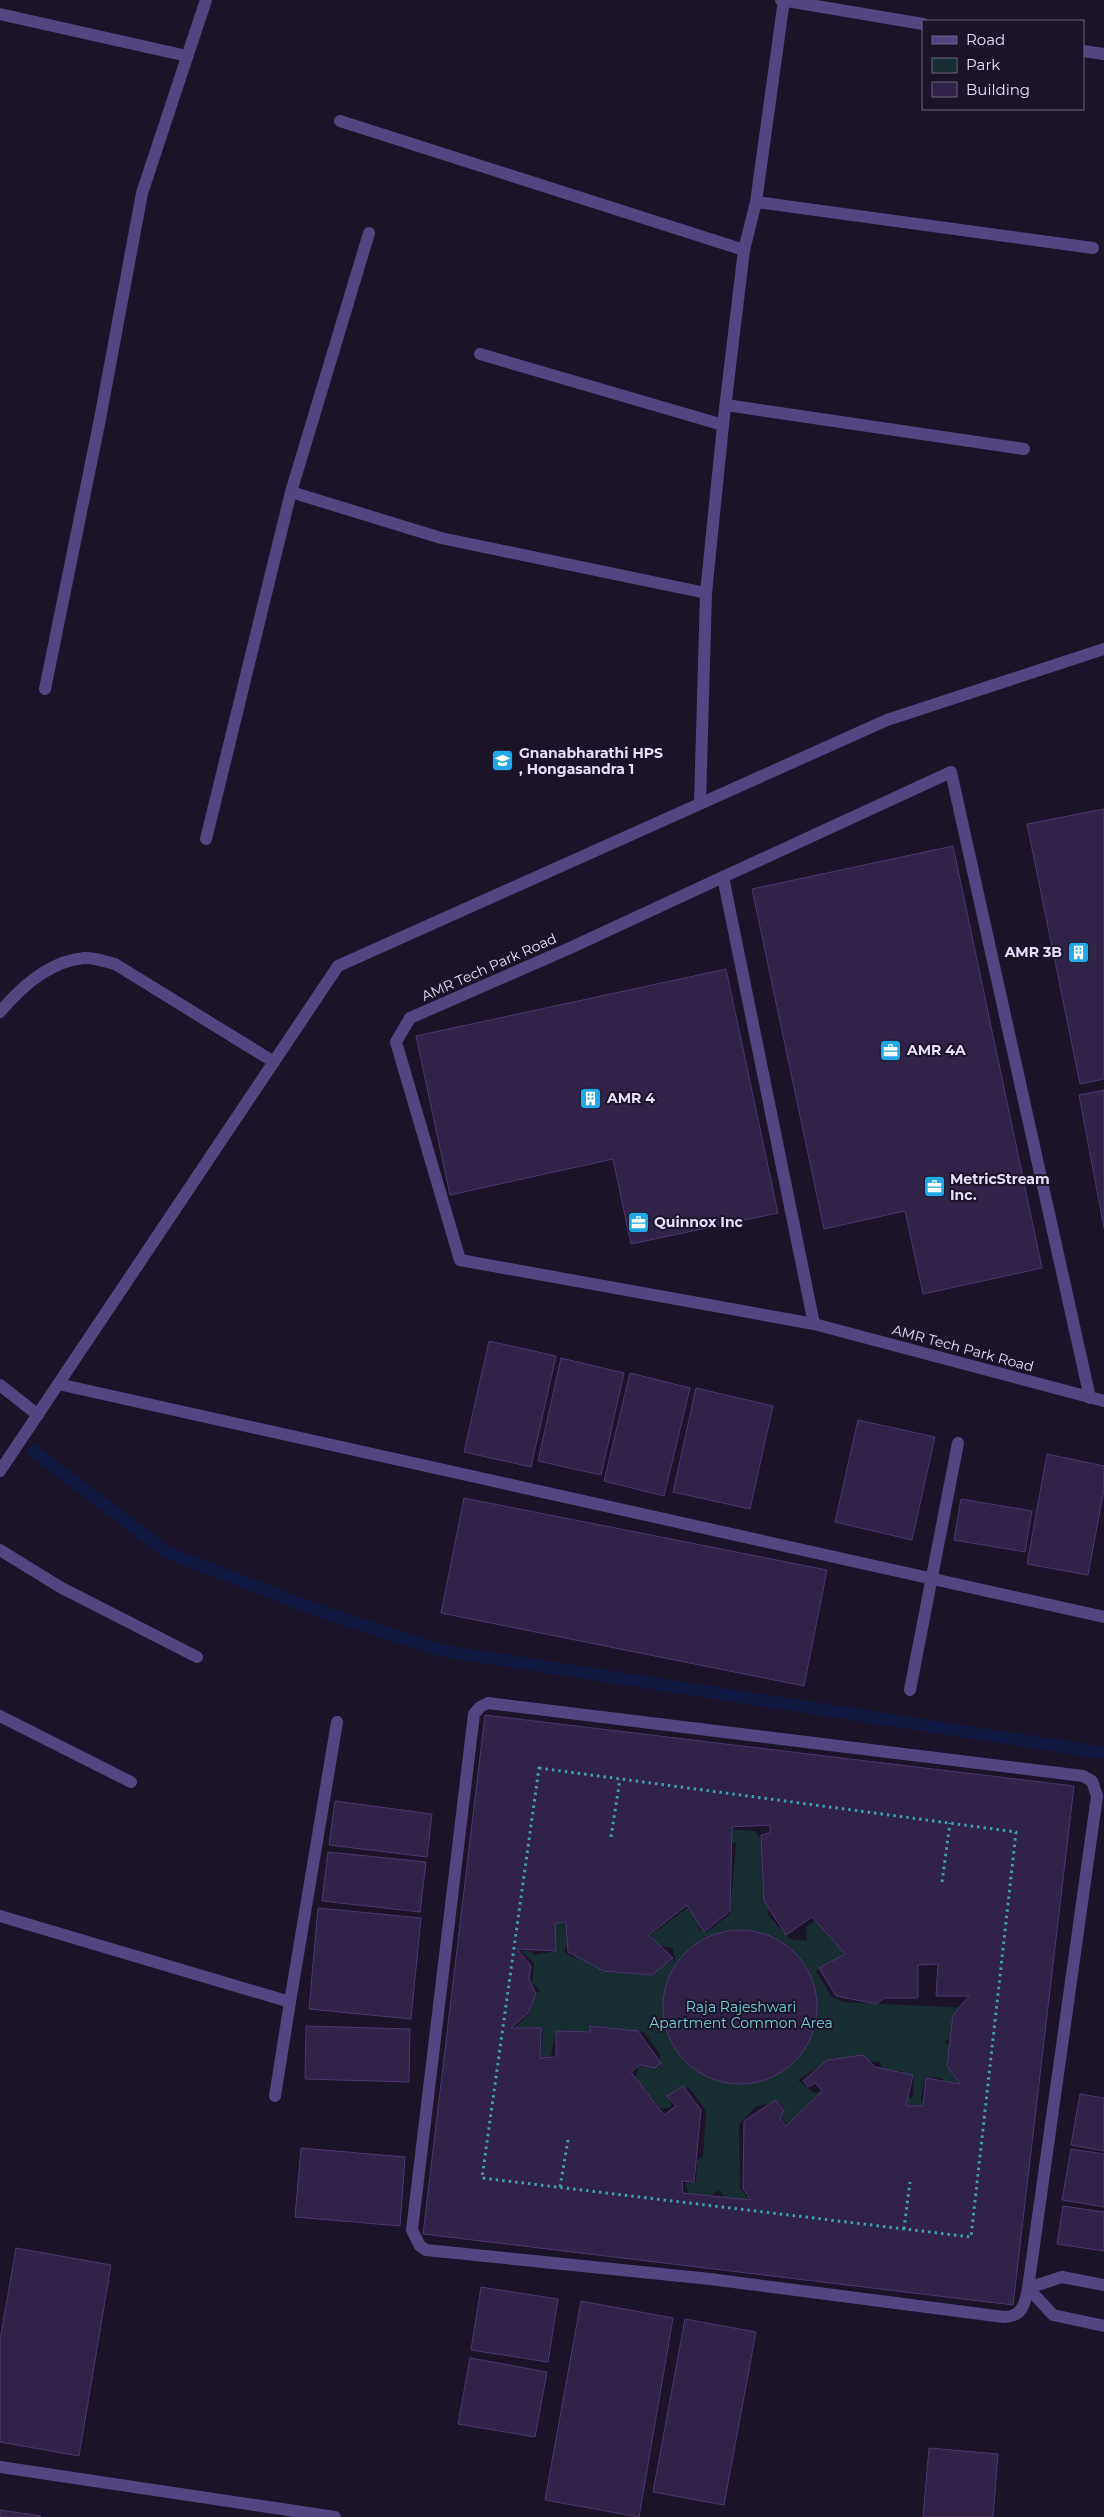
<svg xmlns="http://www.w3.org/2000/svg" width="1104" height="2517" font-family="Montserrat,sans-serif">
  <rect width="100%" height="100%" fill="#1b1328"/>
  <!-- green -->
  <path fill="#172d31" d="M729,1829L755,1831L763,1843L779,1850L768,1915L790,1939L807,1941L806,1927L816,1920L847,1952L845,1965L824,1966L816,1971L831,1996L843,2002L968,2008L955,2035L944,2042L955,2047L964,2083H947L941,2078L925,2077L921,2100L927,2107H907V2098L913,2097L914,2078L901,2071L882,2069L880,2062L832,2058L798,2080L814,2093L827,2090L793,2130L781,2118L784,2108L778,2102L757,2106L739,2124L740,2189L750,2200L726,2199L719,2190L712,2195L689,2196L685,2183L696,2182L697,2160L703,2157L706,2111L689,2087L672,2093L671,2107L661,2109L636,2079L638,2067H660V2054L644,2032L594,2027L592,2032L556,2031L551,2055L554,2061H536L540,2054L543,2032L513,2029L529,2014L530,1996L541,1991L532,1983L534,1963L521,1951H531L535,1955L554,1951V1922L576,1925L564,1951L572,1957L601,1958L602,1970L647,1975L675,1959L673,1948L660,1946L651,1935L691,1905L702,1913L699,1930L707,1932L730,1914L736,1843H728Z"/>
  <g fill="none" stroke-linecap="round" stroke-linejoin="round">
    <!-- stream -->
    <path stroke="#111943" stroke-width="12" d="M34,1451L166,1552L330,1615L444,1651L1104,1753"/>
  </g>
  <!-- building -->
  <g fill="#312247" stroke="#4e3670" fill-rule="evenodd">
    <path d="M1104,809V1079L1080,1084L1027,824Z"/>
    <path d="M953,846L1042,1268L923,1294L905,1211L824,1229L752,889Z"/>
    <path d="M726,969L778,1213L631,1244L613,1159L450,1195L416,1036Z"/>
    <path d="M1104,1090V1228L1079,1095Z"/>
    <path d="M489,1341L556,1356L531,1467L464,1452Z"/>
    <path d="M561,1358L624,1373L601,1475L538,1461Z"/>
    <path d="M630,1373L690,1388L664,1496L604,1481Z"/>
    <path d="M696,1388L773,1406L750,1509L673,1492Z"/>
    <path d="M858,1420L935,1437L912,1540L835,1522Z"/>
    <path d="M1047,1454L1104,1466V1489L1088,1575L1027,1564Z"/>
    <path d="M464,1498L827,1570L804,1686L441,1613Z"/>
    <path d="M961,1499L1032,1511L1025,1552L954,1540Z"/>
    <path d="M485,1715L1074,1786L1013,2305L423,2234ZM770,1825V1833L761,1835L764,1901L786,1935L812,1917L845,1954L819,1968L836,1996L877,2004L884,1998H918V1965L938,1964L936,1996H969L953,2015L947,2066L960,2084L926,2078L923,2106H906L913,2075L875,2067L863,2055L827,2060L803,2081L808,2087L815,2083L822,2091L786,2126L780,2118L784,2110L775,2100L744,2121L743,2189L751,2200L683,2193L682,2181L694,2182L701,2110L683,2086L667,2096L676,2106L664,2115L631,2072L640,2065L655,2068L661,2063L638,2031L589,2026L591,2032L556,2031V2057L540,2058L541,2028H511L528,2013L536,1994L529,1979L531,1966L517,1949L556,1951L555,1923L566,1922L568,1952L604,1971L652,1975L673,1958L649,1935L687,1905L704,1932L730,1911L732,1827Z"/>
    <path d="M335,1801L432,1814L427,1857L329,1845Z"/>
    <path d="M328,1852L426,1862L420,1912L322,1901Z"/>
    <path d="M318,1908L421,1918L411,2019L309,2009Z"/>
    <circle cx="740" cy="2007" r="77"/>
    <path d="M306,2026L410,2029L409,2082L305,2079Z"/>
    <path d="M1080,2094L1104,2098V2151L1071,2145Z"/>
    <path d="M301,2148L405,2157L400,2226L295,2217Z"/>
    <path d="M1071,2149L1104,2154V2207L1062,2200Z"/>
    <path d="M1063,2206L1104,2212V2251L1057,2244Z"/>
    <path d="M16,2248L111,2265L79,2456L0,2442V2340Z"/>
    <path d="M481,2287L558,2299L548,2362L471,2350Z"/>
    <path d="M581,2301L673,2318L639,2517L545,2500Z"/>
    <path d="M685,2319L756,2332L724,2505L653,2492Z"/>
    <path d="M470,2358L547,2372L535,2437L458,2424Z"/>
    <path d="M929,2448L998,2454L993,2517H923Z"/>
    <path d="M0,2510L41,2516V2517H0Z"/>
  </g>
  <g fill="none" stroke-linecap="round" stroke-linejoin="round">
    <!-- path -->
    <g stroke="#3f9eaf" stroke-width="3" stroke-dasharray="2.5 4" stroke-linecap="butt">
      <path d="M539,1768L1016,1832L971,2237L482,2178Z"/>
      <path d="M611,1837L620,1779"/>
      <path d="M942,1882L950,1823"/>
      <path d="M560,2187L568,2140"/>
      <path d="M904,2229L910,2182"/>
    </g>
    <!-- minor -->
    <g stroke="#534482" stroke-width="12">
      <path d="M781,0L923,24"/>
      <path d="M0,14L187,56"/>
      <path d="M1083,51L1104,54"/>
      <path d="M340,121L744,250"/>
      <path d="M756,202L1093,248"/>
      <path d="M480,354L723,425"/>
      <path d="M726,405L1024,449"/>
      <path d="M291,492L441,538L706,593"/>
      <path d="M45,689L100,419L142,193L206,0"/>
      <path d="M700,803L706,593L723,425L744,250L756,202L784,0"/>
      <path d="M206,839L291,492L369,233"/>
      <path d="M723,877L951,772L1090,1398"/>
      <path d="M0,1012C21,987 51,961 84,958C94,957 106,962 115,964L274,1062"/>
      <path d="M814,1324L723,877L570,948L410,1018L396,1042L460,1260L814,1324L1104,1401"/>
      <path d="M58,1384L1104,1617"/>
      <path d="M0,1385L38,1415"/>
      <path d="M0,1471L338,966L887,720L1104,649"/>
      <path d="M0,1550L60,1587L197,1657"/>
      <path d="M910,1690L958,1443"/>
      <path d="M488,1703L1083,1776L1092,1781L1097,1796L1028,2288C1025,2304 1022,2317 1004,2317L710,2279L426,2250L420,2246L412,2230L474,1714L480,1707Z"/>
      <path d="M0,1716L131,1782"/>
      <path d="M0,1916L290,2002L337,1722"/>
      <path d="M275,2096L290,2002"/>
      <path d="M1104,2285L1062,2277L1028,2288L1053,2315L1104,2326"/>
      <path d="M0,2467L335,2517"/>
    </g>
  </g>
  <!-- icons -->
  <defs>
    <symbol id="school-square" viewBox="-11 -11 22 22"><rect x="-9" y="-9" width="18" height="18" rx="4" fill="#20a7e6" stroke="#1b1328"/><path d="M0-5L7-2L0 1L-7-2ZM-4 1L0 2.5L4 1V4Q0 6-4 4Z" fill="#fff"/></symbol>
    <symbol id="building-square" viewBox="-11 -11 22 22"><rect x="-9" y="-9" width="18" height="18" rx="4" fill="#20a7e6" stroke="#1b1328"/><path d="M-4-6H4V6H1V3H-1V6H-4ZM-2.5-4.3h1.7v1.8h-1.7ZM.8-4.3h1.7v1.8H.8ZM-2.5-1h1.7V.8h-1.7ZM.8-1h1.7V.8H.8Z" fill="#fff"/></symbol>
    <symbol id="office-square" viewBox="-11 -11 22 22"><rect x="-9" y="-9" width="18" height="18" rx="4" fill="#20a7e6" stroke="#1b1328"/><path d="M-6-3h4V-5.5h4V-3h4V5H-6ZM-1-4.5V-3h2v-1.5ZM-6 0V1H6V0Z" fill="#fff"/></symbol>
  </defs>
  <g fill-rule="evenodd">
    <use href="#school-square" x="490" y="748" width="25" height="25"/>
    <use href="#building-square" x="1066" y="940" width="25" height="25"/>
    <use href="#office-square" x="878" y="1038" width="25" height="25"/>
    <use href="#building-square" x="578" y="1086" width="25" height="25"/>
    <use href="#office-square" x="922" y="1174" width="25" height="25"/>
    <use href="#office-square" x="626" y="1210" width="25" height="25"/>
  </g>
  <g text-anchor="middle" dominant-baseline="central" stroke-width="4" stroke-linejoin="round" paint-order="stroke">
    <!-- poi labels -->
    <g font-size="14" font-weight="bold" fill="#e8defb" stroke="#1b1328" text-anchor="start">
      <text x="519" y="753">Gnanabharathi HPS<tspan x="519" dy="16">, Hongasandra 1</tspan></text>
      <text x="1062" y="952" text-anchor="end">AMR 3B</text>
      <text x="907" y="1050">AMR 4A</text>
      <text x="607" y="1098">AMR 4</text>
      <text x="950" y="1179">MetricStream<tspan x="950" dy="16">Inc.</tspan></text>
      <text x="654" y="1222">Quinnox Inc</text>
    </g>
    <!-- street labels -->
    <g font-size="14" fill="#e8defb" stroke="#1b1328">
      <text transform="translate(489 967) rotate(-24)">AMR Tech Park Road</text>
      <text transform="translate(963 1348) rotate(15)">AMR Tech Park Road</text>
    </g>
    <!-- park labels -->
    <g font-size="14" fill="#71d4d1" stroke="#1b1328">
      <text x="741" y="2007">Raja Rajeshwari<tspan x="741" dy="16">Apartment Common Area</tspan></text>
    </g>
  </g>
  <!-- legend -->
  <rect x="922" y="20" width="162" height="90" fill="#1b1328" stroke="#6d647c"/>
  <rect x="932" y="36" width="25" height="8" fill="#534482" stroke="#6d647c"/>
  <text x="966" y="45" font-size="15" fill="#e8defb">Road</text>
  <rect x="932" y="58" width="25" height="15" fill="#172d31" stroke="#6d647c"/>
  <text x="966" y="70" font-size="15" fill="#e8defb">Park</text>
  <rect x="932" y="82" width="25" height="15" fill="#312247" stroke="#6d647c"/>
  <text x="966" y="95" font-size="15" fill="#e8defb">Building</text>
</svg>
